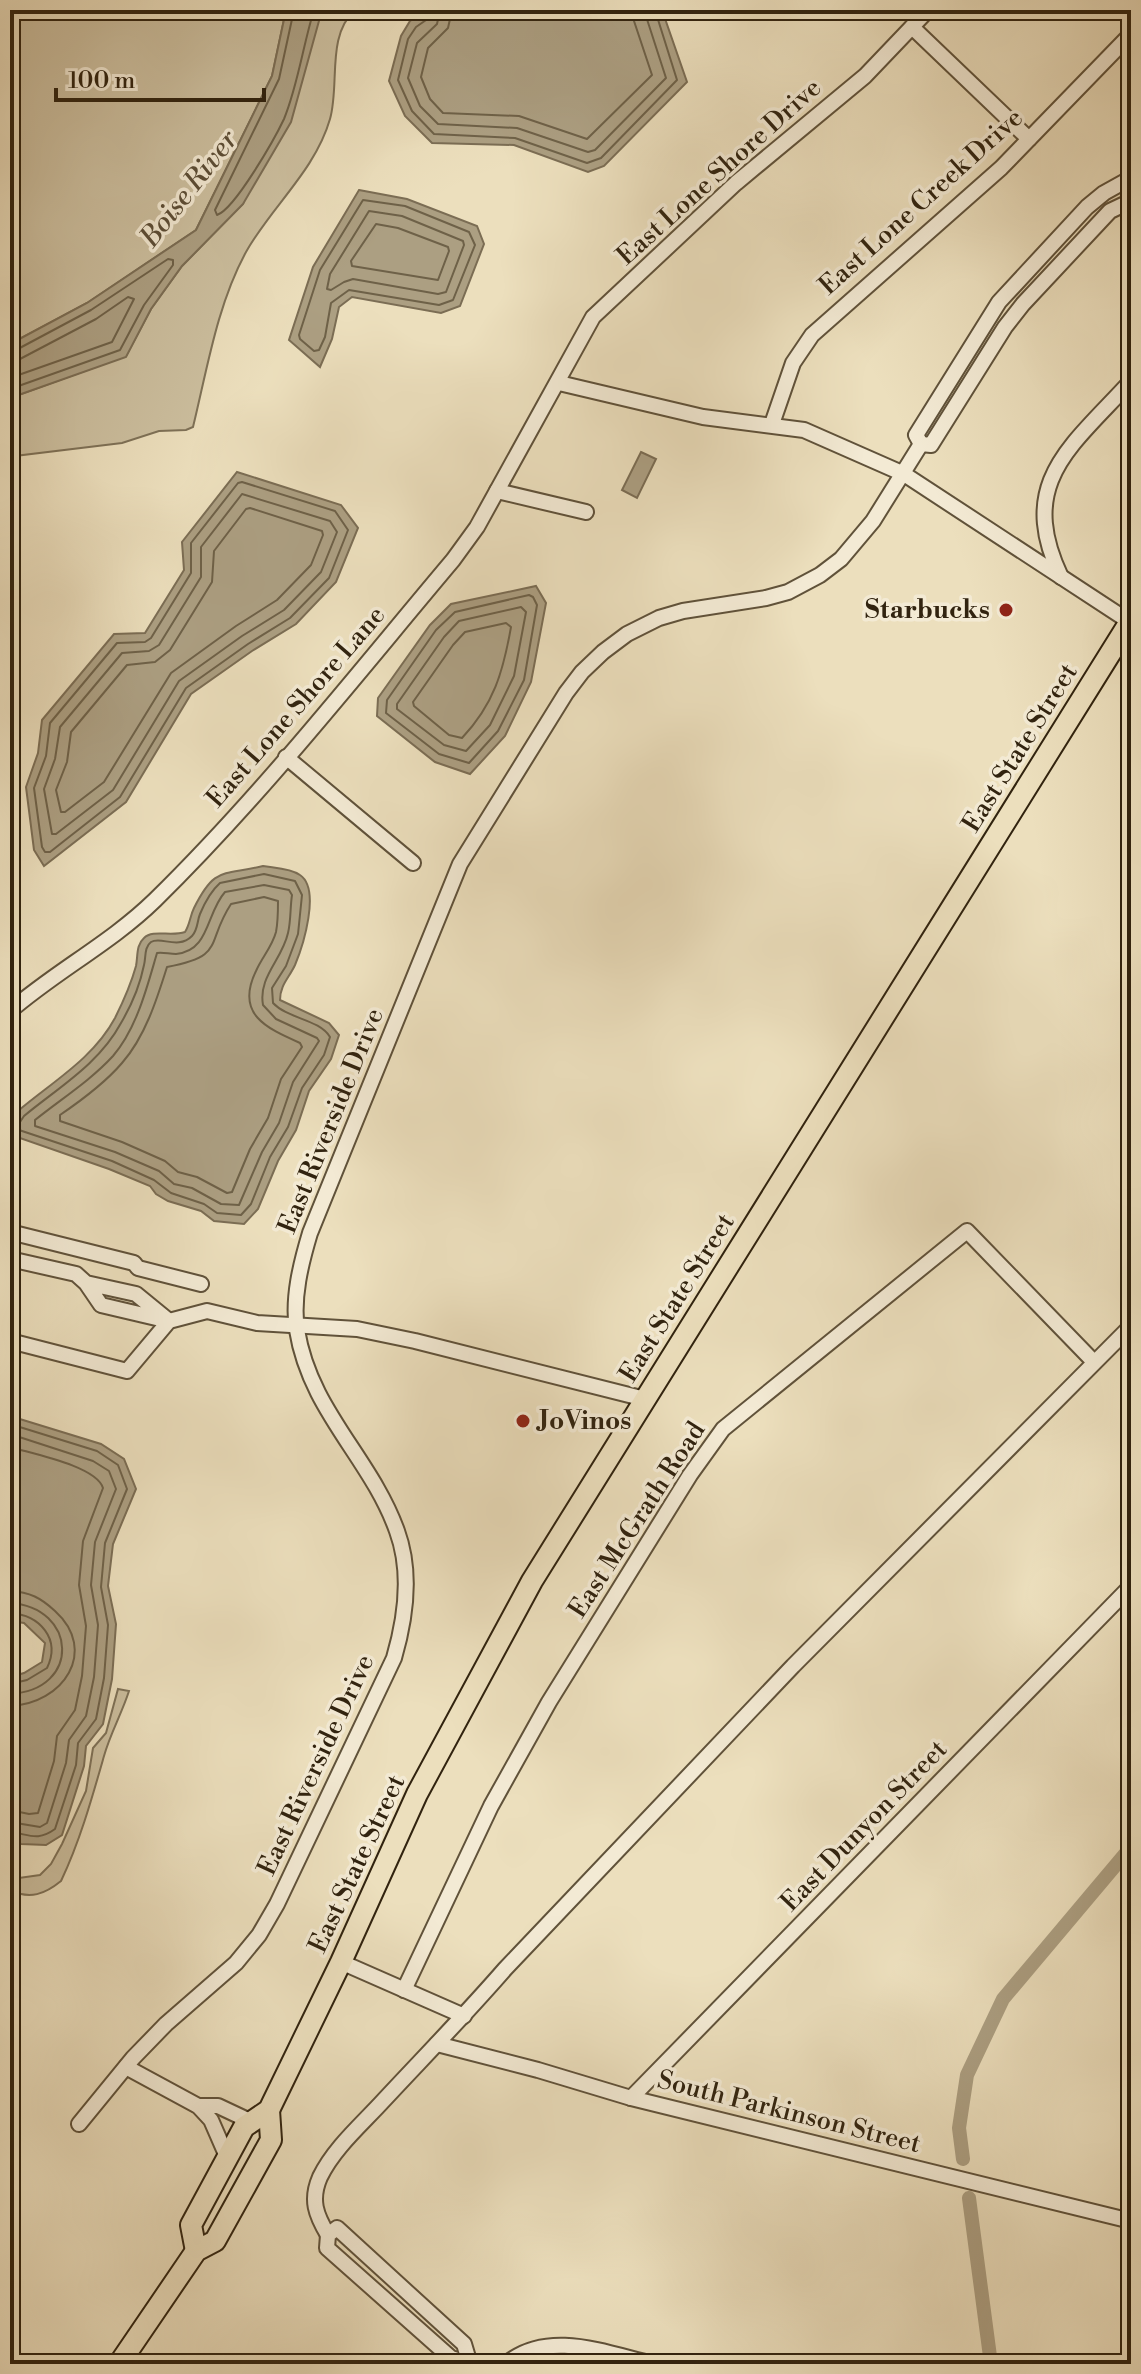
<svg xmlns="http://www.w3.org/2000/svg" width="1141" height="2374" font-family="'Libre Bodoni',serif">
  <rect width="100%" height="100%" fill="#ecdfbd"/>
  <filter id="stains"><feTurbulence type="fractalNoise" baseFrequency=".0025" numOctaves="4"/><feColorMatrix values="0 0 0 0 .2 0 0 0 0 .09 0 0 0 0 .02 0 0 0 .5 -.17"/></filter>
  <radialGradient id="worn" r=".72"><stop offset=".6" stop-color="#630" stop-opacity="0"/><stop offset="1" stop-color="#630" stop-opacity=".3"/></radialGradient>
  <!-- green -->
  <g fill="#ccbf9f" stroke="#7e7157" stroke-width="2">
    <path d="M10,10H286L272,76L196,230L87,303L10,344Z"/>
    <path d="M322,10H355C326,36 340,84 330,119C315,171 271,207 246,252C217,305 207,370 193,427L186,430L159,431L122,443L15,456L10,464V398L126,356L151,309L182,266L243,204Z"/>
    <path d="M118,1689L129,1691C122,1713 110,1734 104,1756C92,1798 80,1841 61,1881C45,1894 30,1900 10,1890V1872L19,1878L40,1875L51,1864L62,1844L86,1791L93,1748L106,1733Z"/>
  </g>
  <!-- water -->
  <g fill="#ac9f82" stroke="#7b6d54" stroke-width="2">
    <path d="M286,10H322L291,122L243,204L182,266L151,309L126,357L10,398V344L87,303L196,230L272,76Z"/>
    <path d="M427,10H662L687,82L604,166L588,172L514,145L432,143L405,116L389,81L401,36L410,21Z"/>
    <path d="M359,190L407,199L477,226L484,244L460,306L441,313L352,297L339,307L332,339L320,367L289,340L313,267Z"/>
    <path d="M641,452L656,459L637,498L622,490Z"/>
    <path d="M237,472L341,505L358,528L336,582L296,624L252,651L191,694L126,802L44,866L34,850L26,787L38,753L42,720L114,634L145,633L184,570L182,542Z"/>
    <path d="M536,586L546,603L531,682L505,736L470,774L435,762L377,716L378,698L430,625L451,604Z"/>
    <path d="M263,866C274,868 290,868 300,875C321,889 303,946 295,965C289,978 280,985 280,1000L329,1023L339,1035L331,1059L309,1091L296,1130L278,1161L258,1209L244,1224L214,1221L201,1211L168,1201L156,1194L150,1186L109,1169L14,1136L10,1126L18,1111C52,1082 93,1059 115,1018C123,1002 131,984 136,966C138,956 136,945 144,938C153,929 171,937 185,932C190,924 190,916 194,908C215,866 222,876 263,866Z"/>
    <path d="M10,1416L101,1444L124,1459L136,1489L113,1544L108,1586L116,1624L112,1679L103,1724L86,1746L84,1766L62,1835L46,1845L21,1844L10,1838V1677L24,1673L42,1662L45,1643L24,1623L10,1621Z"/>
  </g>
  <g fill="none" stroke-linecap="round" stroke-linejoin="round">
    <!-- shore -->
    <g stroke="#6e6148" stroke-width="2">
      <path d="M294,10L279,79L215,210L217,215C235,209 275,138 284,119C298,85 303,45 314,10"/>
      <path d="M430,10L429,18L416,27L408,39L398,80L412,111L434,134L515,138L587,163L601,158L677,80L655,10"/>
      <path d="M440,10L437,24L417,43L408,78L420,106L438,124L517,128L588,152L595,150L666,78L644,10"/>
      <path d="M452,10L448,28L428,48L421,77L430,99L443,113L519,116L587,139L652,75L634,21L632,10"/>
      <path d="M363,200L405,206L469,232L475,245L453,300L439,305L349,290L331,303L325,337L319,350L314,351L300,339L299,335L320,270Z"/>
      <path d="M369,211L402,216L463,241L464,245L446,292L438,294L353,279L344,282L331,290L327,289L330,274Z"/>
      <path d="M376,224L398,228L448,247L449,251L438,280L352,266L351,261Z"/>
      <path d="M10,350H16L91,310L168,259L173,260V265L144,305L120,350L10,389"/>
      <path d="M10,360L20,359L96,319L128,297L134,299L112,342L10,378"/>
      <path d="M242,482L335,511L348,530L329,578L290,618L248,644L186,688L120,797L50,852H45L42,847L34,788L46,756L50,723L117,643L145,642L151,638L191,573V543L238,483Z"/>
      <path d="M242,494L330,521L337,532L321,572L284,610L242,636L179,681L113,790L56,834H52L44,789L55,759L60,727L122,653L149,651L159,645L201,577V547Z"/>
      <path d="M250,508L322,531L323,535L311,565L277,600L236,626L171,673L104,782L65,812H61L56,790L67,762L71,732L127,665L155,662L170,650L212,582L214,551L246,509Z"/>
      <path d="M529,595L533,597L537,605L524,680L498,731L469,763L439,754L386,713L387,700L436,630L455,612Z"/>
      <path d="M521,607L526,612L514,676L490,725L466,751L444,745L397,709V704L444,637L459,621Z"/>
      <path d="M506,623L511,627C503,672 494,704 462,738L449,735L414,706L413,702L453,645L465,632Z"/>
      <path d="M264,874L295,881L302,895L298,934L286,966L272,988L273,1003C288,1019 319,1019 330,1037L324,1055L302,1088L288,1127L270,1157L251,1204L241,1215L217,1213L204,1204L171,1193L154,1180L112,1161L19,1130L18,1125L24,1116C59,1087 99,1064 121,1023C131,1006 140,985 144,965C146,958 144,947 151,942C161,936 178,950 192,936C198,930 197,921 200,914C205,902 211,891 220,883Z"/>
      <path d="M264,885L289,890L292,895C290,908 291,921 288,933C282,960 258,977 263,1005L276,1019L317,1038L319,1041L293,1082L279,1123L262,1152L239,1205L221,1204L192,1188L174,1184L159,1171L115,1152L35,1126V1120C61,1099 90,1081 113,1056C137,1028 147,987 157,953C163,952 169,954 176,954C210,951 206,913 225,892Z"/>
      <path d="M264,897L278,901C278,911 278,922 276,932C272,947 262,957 256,971C235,1014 266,1028 300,1043L302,1047L281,1079L268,1118L250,1149L232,1192L227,1193L197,1177L178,1172L165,1161L122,1142L60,1121V1115C82,1100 105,1083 122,1063C145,1037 157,999 167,967C226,956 205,944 231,904Z"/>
      <path d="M10,1424L97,1451L118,1465L127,1489L105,1543L101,1587L108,1625L104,1678L96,1719L78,1743L76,1765L55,1829C37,1842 29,1834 10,1832"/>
      <path d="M10,1434L93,1461L109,1471L116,1489L95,1542L91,1585L98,1625L94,1677L86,1716L69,1740L66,1763L47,1823L40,1827L10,1822"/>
      <path d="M10,1447C33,1454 96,1466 103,1488L83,1541L79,1585L86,1626L82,1676L75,1710L57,1736L54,1761L38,1813L29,1814L10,1810"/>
      <path d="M10,1591C30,1592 41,1598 55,1611C99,1651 63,1704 10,1706"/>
      <path d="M10,1603C77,1607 82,1690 10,1694"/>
      <path d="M10,1613C40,1615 61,1639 47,1668L27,1680L10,1684"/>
    </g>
    <!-- canal -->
    <g stroke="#ac9f82" stroke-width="14">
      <path d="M963,2159L959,2128L967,2075L1003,1999L1131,1847"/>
      <path d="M969,2198L991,2364"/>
    </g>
    <defs>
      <g id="minor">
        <path d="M912,27L1029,139"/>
        <path d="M559,383L703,417L804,430L904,474L1130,622"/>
        <path d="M772,424L793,363L812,335L1001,168L1131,34"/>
        <path d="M921,444L916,435L999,302L1087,207L1104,193L1131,178"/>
        <path d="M921,444L931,445L1005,327L1023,304L1110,211L1131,201"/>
        <path d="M497,491L586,512"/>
        <path d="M1061,577C1016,482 1071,447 1131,381"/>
        <path d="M286,757L413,863"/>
        <path d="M10,1011C56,971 111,943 155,900C262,795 356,675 453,560L477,527L593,317L736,183L865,76L928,10"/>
        <path d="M10,1232L134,1263L138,1268L201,1284"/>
        <path d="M10,1259L76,1274L86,1283L101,1305L169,1321L136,1294L86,1283"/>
        <path d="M10,1341L127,1371L169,1321L207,1311L257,1323L357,1329L415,1341L645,1399"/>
        <path d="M341,1962L464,2016"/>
        <path d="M404,1990L491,1806L549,1702L690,1475L723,1429L967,1231L1094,1362"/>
        <path d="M437,2044L538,2070L631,2098L1131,2221"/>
        <path d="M126,2067L198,2106L211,2120L228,2159"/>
        <path d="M631,2098L1131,1586"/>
        <path d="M198,2106H218L252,2122"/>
        <path d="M79,2124L133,2058L166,2024L236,1963L259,1935L277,1904L394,1658C406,1617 412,1572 397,1531C371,1458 310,1411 297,1330C292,1298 301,1263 310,1233L460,864L566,693L582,672L603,652L627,634L659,618L683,611L766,598L788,592L820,575L841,559L873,521L921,444"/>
        <path d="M328,2235C316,2215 310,2200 320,2177C334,2148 362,2124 383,2101C424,2057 466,2014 505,1969L793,1666L1131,1326"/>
        <path d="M469,2364L451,2358L327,2248L328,2235L337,2228L464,2344L470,2364"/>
        <path d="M506,2364C548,2329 605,2353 653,2364"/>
      </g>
      <g id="highway">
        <path d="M196,2251L191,2225L244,2127L269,2110L341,1962L417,1794L532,1581L1131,620"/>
        <path d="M119,2364L196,2251L215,2241L271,2140L269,2110"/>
      </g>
    </defs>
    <!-- minor casing -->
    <use href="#minor" stroke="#60523a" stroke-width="18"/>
    <!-- highway casing -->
    <use href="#highway" stroke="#31230f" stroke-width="24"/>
    <!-- minor -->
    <use href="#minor" stroke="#f3ead4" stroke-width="14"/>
    <!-- highway -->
    <use href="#highway" stroke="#ecdfbd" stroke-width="20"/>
  </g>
  <!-- markers -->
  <g fill="#8f2418" stroke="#f3ead4" stroke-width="3">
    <circle cx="1006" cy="610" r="8"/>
    <circle cx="523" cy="1421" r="8"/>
  </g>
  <g text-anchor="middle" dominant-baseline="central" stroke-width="7" stroke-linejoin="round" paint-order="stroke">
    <!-- street labels -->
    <g font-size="26" fill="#31230f" stroke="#f3ead4">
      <text transform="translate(719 172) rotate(-42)">East Lone Shore Drive</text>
      <text transform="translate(921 202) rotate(-42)">East Lone Creek Drive</text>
      <text transform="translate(296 707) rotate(-49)">East Lone Shore Lane</text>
      <text transform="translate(1020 748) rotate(-58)">East State Street</text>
      <text transform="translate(331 1121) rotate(-68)">East Riverside Drive</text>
      <text transform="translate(677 1298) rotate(-58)">East State Street</text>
      <text transform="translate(637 1520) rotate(-57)">East McGrath Road</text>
      <text transform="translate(316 1765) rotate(-65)">East Riverside Drive</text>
      <text transform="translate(864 1826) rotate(-46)">East Dunyon Street</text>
      <text transform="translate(357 1864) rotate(-65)">East State Street</text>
      <text transform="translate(789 2112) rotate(14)">South Parkinson Street</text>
    </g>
    <!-- poi labels -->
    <g font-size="26" font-weight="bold" fill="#31230f" stroke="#f3ead4" text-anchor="end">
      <text x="990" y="610">Starbucks</text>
      <text x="539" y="1421" text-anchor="start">JoVinos</text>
    </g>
    <!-- water labels -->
    <g font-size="28" font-style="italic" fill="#5c4e37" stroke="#f3ead4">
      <text transform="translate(189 189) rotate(-52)">Boise River</text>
    </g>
  </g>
  <!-- margin -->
  <rect width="1141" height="2374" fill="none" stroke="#ecdfbd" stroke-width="40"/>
  <rect x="12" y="12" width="1117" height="2350" fill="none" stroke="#31230f" stroke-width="4"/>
  <rect x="20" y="20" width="1101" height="2334" fill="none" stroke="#31230f" stroke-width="2"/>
  <!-- scale -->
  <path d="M56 88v12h208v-12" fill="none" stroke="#31230f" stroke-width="4"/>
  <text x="68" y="88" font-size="24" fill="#31230f" stroke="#f3ead4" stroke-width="6" paint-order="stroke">100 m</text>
  <rect width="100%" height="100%" filter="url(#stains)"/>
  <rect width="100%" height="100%" fill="url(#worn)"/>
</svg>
